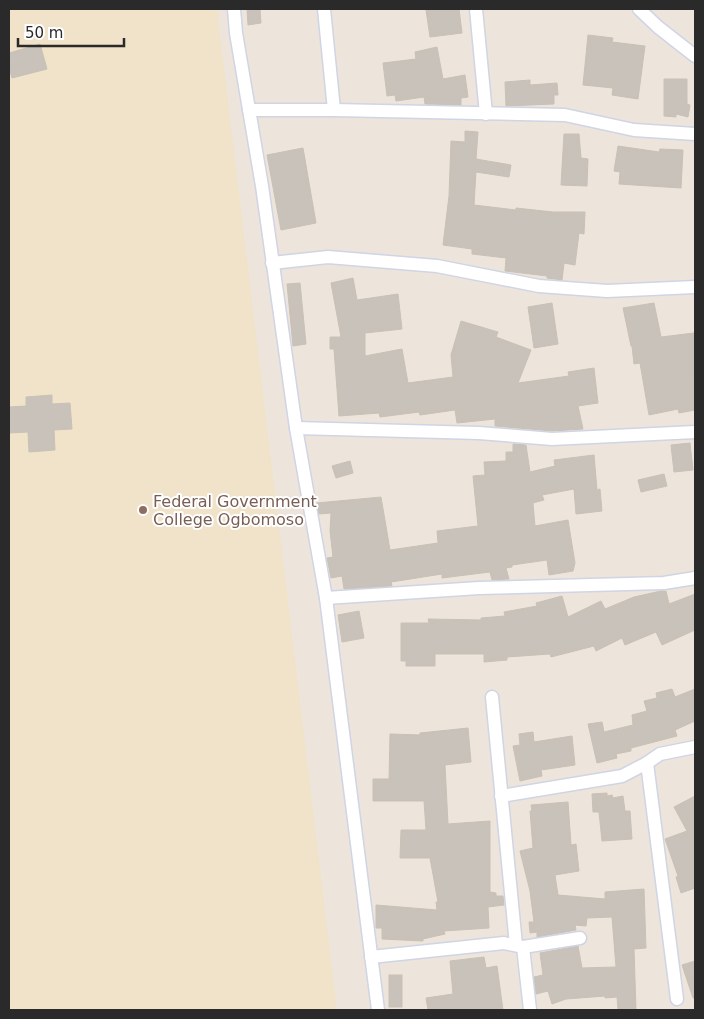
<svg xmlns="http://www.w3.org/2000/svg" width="704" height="1019" font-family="'DejaVu Sans',sans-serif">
  <rect width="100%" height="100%" fill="#ede5db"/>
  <!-- education -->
  <path fill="#f0e3c9" d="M9,9H217L337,1010H9Z"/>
  <!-- building -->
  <g fill="#c8c2bb" stroke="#c9c1b4">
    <path d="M247,9H260L261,23L248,25Z"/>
    <path d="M438,9H459L462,33L430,37L426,10Z"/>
    <path d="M588,35L613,38L612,42L645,46L638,99L612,95L613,88L583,85Z"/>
    <path d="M40,44L47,69L12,78L9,68V53Z"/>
    <path d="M437,47L443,79L465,75L468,97L461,98V105L425,104L424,97L396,101L395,95L387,96L383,63L416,59L415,52Z"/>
    <path d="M664,79H687V104L690,105L688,117L676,114V117L664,116Z"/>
    <path d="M530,80V85L557,83L558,95H554V104L506,106L505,82Z"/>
    <path d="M465,131L478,132L476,159L511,165L509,177L476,172L474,205L516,210V208L553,212H585L584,234L579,233L575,265L564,263L562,280L547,278V276L505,271L506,258L472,254V249L443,245L449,196L451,141L465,142Z"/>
    <path d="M564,134H579L581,158L588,159L587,186L561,185Z"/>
    <path d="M618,146L659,152L660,149L683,150L681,188L619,184L620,172L614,171Z"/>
    <path d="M303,148L316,223L281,230L267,155Z"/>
    <path d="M353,278L357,300L398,294L402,329L365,333V356L402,349L408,383L453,377L451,355L461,321L498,332L496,337L531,350L518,383L569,376L568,372L594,368L598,403L578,406L583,429L552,431L495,426V419L457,423L455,410L420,415L419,412L380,417L379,413L339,416L334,349H330V337H341L331,283Z"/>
    <path d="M300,283L306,344L293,346L287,284Z"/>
    <path d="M552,303L558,344L534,348L528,307Z"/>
    <path d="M654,303L661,337L694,333L695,410L679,413L678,409L649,415L640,363L634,364L632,346H631L623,308Z"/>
    <path d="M52,395V404L70,403L72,429L54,430L55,450L29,452L28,432L9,433V407L26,406V397Z"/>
    <path d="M690,443L693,470L674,472L671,445Z"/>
    <path d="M513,444L526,445L530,472L555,466L554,460L594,455L597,490L600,489L602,511L576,514L574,489L542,495L544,500L533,503L535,526L568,520L575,563L573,571L549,575L547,560L512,565V567L506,568L509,579L492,580L490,572L442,578V574L391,582L392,586L344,589L342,576L331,578L327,558L333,557L330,531L331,513L319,514L317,503L381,497L390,550L438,543L437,531L478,526L473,476L485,475L484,462L506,461V452H513Z"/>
    <path d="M350,461L353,473L336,478L332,466Z"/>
    <path d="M664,474L667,486L641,492L638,480Z"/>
    <path d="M661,591H666L669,604L695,594V630L662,645L656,632L625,645L622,638L596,651L594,646L551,657L550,654L507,657V660L484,662V654H435V666H406V661H401V623H429L428,619L481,620V618L505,616L504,612L537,606L536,603L562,596L568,617L601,601L605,609L634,597Z"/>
    <path d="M359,611L364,638L342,642L338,615Z"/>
    <path d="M672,689L675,697L695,689V721L675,730L677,736L631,748V751L616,754L617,758L597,763L588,724L602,722L604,732L633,725L632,715L647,711L644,701L657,698L656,693Z"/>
    <path d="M468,728L471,762L445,765L448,824L490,821V892L496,893V896H503L504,905L488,907L489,928L444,931L445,934L423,939V941L382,939V928H376V905L437,910L436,902H438L430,858H400L401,830H426L424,801H373V779H389L390,734L420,735V733Z"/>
    <path d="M533,732L534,742L572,736L575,765L541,770L542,776L520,781L513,746L520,745L519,734Z"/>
    <path d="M607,793V796L612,795L613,798L623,796L625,811H630L632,839L602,841L599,812H593L592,794Z"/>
    <path d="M695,796V888L681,893L676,877L678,876L665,839L687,831L674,807Z"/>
    <path d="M568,802L571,845L576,844L579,871L555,875L558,895L605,899V892L644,889L646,948L634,949L636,1010H618L617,997L605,998V996L566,999L552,1004L548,991L536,994L534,977L543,975L540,953L578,946L582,968L616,967L612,917L587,918L586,926L575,925L576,930L537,937V932L530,933L529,922H534L530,891L520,851L533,848L530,811H532L531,805Z"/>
    <path d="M484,957L486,968L497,966L503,1010H428L426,998L453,994L450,961Z"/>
    <path d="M695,961V998H693L682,965Z"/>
    <rect x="389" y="975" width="13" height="32"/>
  </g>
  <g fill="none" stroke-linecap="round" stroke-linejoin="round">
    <defs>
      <g id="minor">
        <path d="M234,9L236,33L262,186L296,428L326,598L378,1010"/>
        <path d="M324,9L334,110"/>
        <path d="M476,9L486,114"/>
        <path d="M639,9L658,27L695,56"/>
        <path d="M249,110H334L565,115L634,130L695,134"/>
        <path d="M272,263L328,257L437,266L539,286L607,291L695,287"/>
        <path d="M296,428L479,433L552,439L695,432"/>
        <path d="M326,598L479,588L664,583L695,578"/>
        <path d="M492,697L516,945"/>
        <path d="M647,763L677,999"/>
        <path d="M501,796L622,776L647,763L660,754L695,747"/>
        <path d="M523,947L580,938"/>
        <path d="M371,957L504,943L523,947L530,1010"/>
      </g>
    </defs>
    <!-- minor casing -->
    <use href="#minor" stroke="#d0d4e4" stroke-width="15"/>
    <!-- minor -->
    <use href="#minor" stroke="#fff" stroke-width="12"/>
  </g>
  <!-- markers -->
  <circle fill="#8d6e63" stroke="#fff" stroke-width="2" cx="143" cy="510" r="5"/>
  <g text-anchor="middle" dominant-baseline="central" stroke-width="4" stroke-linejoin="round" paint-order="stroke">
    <!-- education labels -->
    <g font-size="16" fill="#785e54" stroke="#fff" text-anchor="start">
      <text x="153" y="501">Federal Government<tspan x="153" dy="18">College Ogbomoso</tspan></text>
    </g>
  </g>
  <!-- border -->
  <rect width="704" height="1019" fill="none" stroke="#2a2a2a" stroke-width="20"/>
  <!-- scale -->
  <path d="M18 38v8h106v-8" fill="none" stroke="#2a2a2a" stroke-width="2.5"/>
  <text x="25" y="38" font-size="15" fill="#2a2a2a" stroke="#ffffff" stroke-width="4" paint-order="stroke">50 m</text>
</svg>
